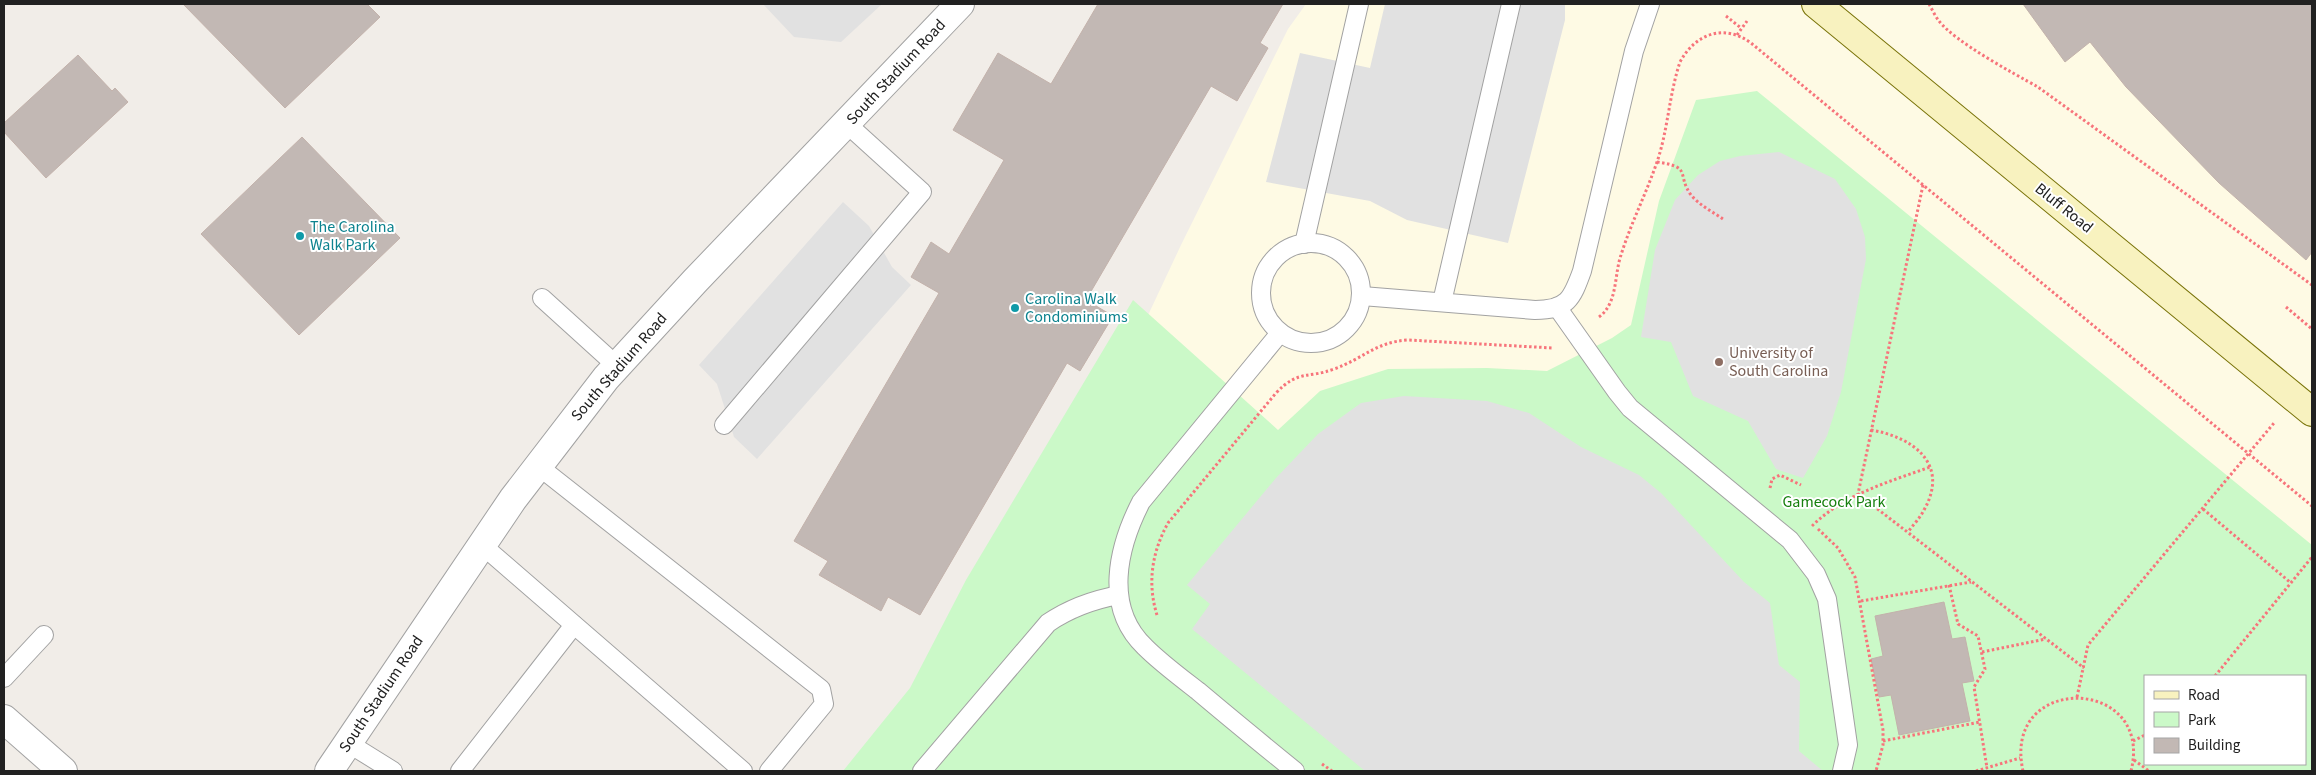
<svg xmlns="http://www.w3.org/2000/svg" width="2316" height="775" font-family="'Source Sans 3',sans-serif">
  <rect width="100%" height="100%" fill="#f1ede8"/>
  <!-- education -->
  <path fill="#fefae4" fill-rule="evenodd" d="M1306,4H2312V771H918L1071,479L1181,245L1288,29ZM2145,676H2305V764H2145Z"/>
  <!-- park -->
  <path fill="#cbf9c8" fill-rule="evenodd" d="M1757,91L2312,545V771H843L910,688L966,580L1133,300L1278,430L1320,391L1388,369L1487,368L1547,371L1612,338L1631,325L1659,201L1696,100ZM2145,676H2305V764H2145Z"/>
  <!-- parking -->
  <g fill="#e1e1e1">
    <path d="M763,4H882L841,42L794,37Z"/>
    <path d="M1385,4H1565V20L1508,243L1407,220L1370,201L1266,182L1300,53L1370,68Z"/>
    <path d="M1779,152L1835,179L1856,209L1865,237L1866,259L1841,392L1827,436L1803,478L1776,469L1748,421L1693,396L1671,342L1641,337L1655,250L1675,200L1698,175L1720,161L1740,156Z"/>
    <path d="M843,202L869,226L892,267L911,285L757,459L734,437L717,384L699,365Z"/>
    <path d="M1404,396L1487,401L1529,413L1581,447L1639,475L1661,493L1744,582L1770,603L1779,665L1800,682L1799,751L1823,771H1365L1192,629L1210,604L1187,585L1276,478L1318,434L1361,403Z"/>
  </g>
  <!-- building -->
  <g fill="#c2b8b4" stroke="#c3b2ab">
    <path d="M183,4H367L380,17L285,108Z"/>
    <path d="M1098,4H1283L1260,43L1268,48L1237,101L1211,86L1086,300L1113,316L1080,371L1067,363L920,615L888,597L881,611L819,575L828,561L794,541L939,293L911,277L931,242L949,254L1004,160L953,130L998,53L1051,84Z"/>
    <path d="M2023,4H2312V252L2306,260L2219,183L2126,87L2090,42L2065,62Z"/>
    <path d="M78,55L112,91L115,88L128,102L46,178L4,132V123Z"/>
    <path d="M302,137L400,238L299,335L201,234Z"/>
    <path d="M1944,602L1952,639L1965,637L1974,681L1962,683L1970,721L1899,735L1891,695L1879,697L1871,659L1883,656L1875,616Z"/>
  </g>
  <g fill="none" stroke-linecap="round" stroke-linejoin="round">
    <defs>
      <g id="service">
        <circle cx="1311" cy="293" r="50"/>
        <path d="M1304,244L1359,4"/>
        <path d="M1362,296L1535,310C1567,310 1572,299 1582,271L1634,51L1650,4"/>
        <path d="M542,298L617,366"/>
        <path d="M1442,302L1511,4"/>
        <path d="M1557,307L1617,392L1630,408L1790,540L1816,574L1827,599L1848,745L1842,771"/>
        <path d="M1280,333L1141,502C1118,547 1103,607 1145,647C1161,663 1180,677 1198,691C1230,718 1263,745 1295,771"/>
        <path d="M724,425L922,192L847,124"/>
        <path d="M537,465L821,689L824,704L769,771"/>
        <path d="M482,545L743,771"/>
        <path d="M4,678L44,635"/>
        <path d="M348,743L393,771"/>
        <path d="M460,771L574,625"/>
        <path d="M922,771L1048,623C1070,608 1092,600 1119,595"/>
      </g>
      <g id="minor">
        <path d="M4,719L63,771"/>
        <path d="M329,771L513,499L606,378L695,281L960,4"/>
      </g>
      <path id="secondary" d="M1816,4L2312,412"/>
    </defs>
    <!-- service casing -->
    <use href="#service" stroke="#a2a2a2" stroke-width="20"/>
    <!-- minor casing -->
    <use href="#minor" stroke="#a2a2a2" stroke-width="30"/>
    <!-- secondary casing -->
    <use href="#secondary" stroke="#797308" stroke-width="30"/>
    <!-- path -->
    <g stroke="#f7747b" stroke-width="3" stroke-dasharray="2.5 2.5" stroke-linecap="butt">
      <path d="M1929,4C1932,9 1935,16 1939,21C1955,42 2013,73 2038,87L2312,285"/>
      <path d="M1726,16L1741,28"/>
      <path d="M1737,35L1747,21"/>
      <path d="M1657,162C1693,167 1676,174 1691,195C1699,205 1713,212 1723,219"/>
      <path d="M1923,185L1858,494L2084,668"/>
      <path d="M2286,307L2312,329"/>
      <path d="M1599,317C1618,303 1614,275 1621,255C1631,223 1646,194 1657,162C1668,130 1669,95 1680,62C1695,34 1724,23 1751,43L2312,506"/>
      <path d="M1871,430C1913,437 1950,464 1924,510C1920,518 1913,525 1908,532"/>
      <path d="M1770,488L1772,479L1780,475L1801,485"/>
      <path d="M2203,509L2291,583"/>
      <path d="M1812,526C1844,494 1889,482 1930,467"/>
      <path d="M1818,529L1838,548L1855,577L1883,730V745L1876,771"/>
      <path d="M1949,585L1958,624L1978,636L1985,669L1974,687L1987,768"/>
      <path d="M1861,601L1971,582"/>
      <path d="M1157,615C1147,583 1152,552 1168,523L1276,393C1299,369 1308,379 1334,369C1363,359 1375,342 1408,340L1553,348"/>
      <path d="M1982,652L2046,639"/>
      <path d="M2215,676L2312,557"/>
      <path d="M2077,697L2088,645L2274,423"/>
      <path d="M1883,741L1980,722"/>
      <path d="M2133,741L2145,735"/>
      <path d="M2134,760L2149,771"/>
      <path d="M1322,764L1332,771"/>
      <path d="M1976,771L2020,758"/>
      <path d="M2023,771C2001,672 2155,676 2131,771"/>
    </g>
    <!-- service -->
    <use href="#service" stroke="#fff" stroke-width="18"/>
    <!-- minor -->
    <use href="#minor" stroke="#fff" stroke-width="28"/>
    <!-- secondary -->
    <use href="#secondary" stroke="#f8f2bf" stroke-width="28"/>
  </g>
  <!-- markers -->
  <g fill="#0f9aa8" stroke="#fff" stroke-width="2">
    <circle cx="300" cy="236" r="5"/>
    <circle cx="1015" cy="308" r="5"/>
  </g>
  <circle fill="#8d6e63" stroke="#fff" stroke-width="2" cx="1719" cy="362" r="5"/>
  <g text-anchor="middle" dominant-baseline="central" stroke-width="4" stroke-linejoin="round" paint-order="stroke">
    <!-- street labels -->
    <g font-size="16" fill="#212121" stroke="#fff">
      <text transform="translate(896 72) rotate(-47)">South Stadium Road</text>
      <text transform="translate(2064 208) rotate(39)">Bluff Road</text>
      <text transform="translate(619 367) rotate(-49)">South Stadium Road</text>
      <text transform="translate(381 694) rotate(-56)">South Stadium Road</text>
    </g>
    <!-- culture labels -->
    <g font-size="16" fill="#0d838f" stroke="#fff" text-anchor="start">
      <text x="310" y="227">The Carolina<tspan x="310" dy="18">Walk Park</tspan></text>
      <text x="1025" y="299">Carolina Walk<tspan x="1025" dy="18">Condominiums</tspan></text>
    </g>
    <!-- education labels -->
    <g font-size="16" fill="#785e54" stroke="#fff" text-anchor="start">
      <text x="1729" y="353">University of<tspan x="1729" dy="18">South Carolina</tspan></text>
    </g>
    <!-- park labels -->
    <g font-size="16" fill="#17800f" stroke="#fff">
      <text x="1834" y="502">Gamecock Park</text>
    </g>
  </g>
  <!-- border -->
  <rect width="2316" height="775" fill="none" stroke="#212121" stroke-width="10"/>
  <!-- legend -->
  <rect x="2144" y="675" width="162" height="90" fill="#ffffff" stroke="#a6a6a6"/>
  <rect x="2154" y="691" width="25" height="8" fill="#f8f2bf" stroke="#a6a6a6"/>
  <text x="2188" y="700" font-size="15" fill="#212121">Road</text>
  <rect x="2154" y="712" width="25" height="15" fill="#cbf9c8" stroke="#a6a6a6"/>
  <text x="2188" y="725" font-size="15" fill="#212121">Park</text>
  <rect x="2154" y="738" width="25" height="15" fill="#c2b8b4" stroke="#a6a6a6"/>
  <text x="2188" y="750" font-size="15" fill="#212121">Building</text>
</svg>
